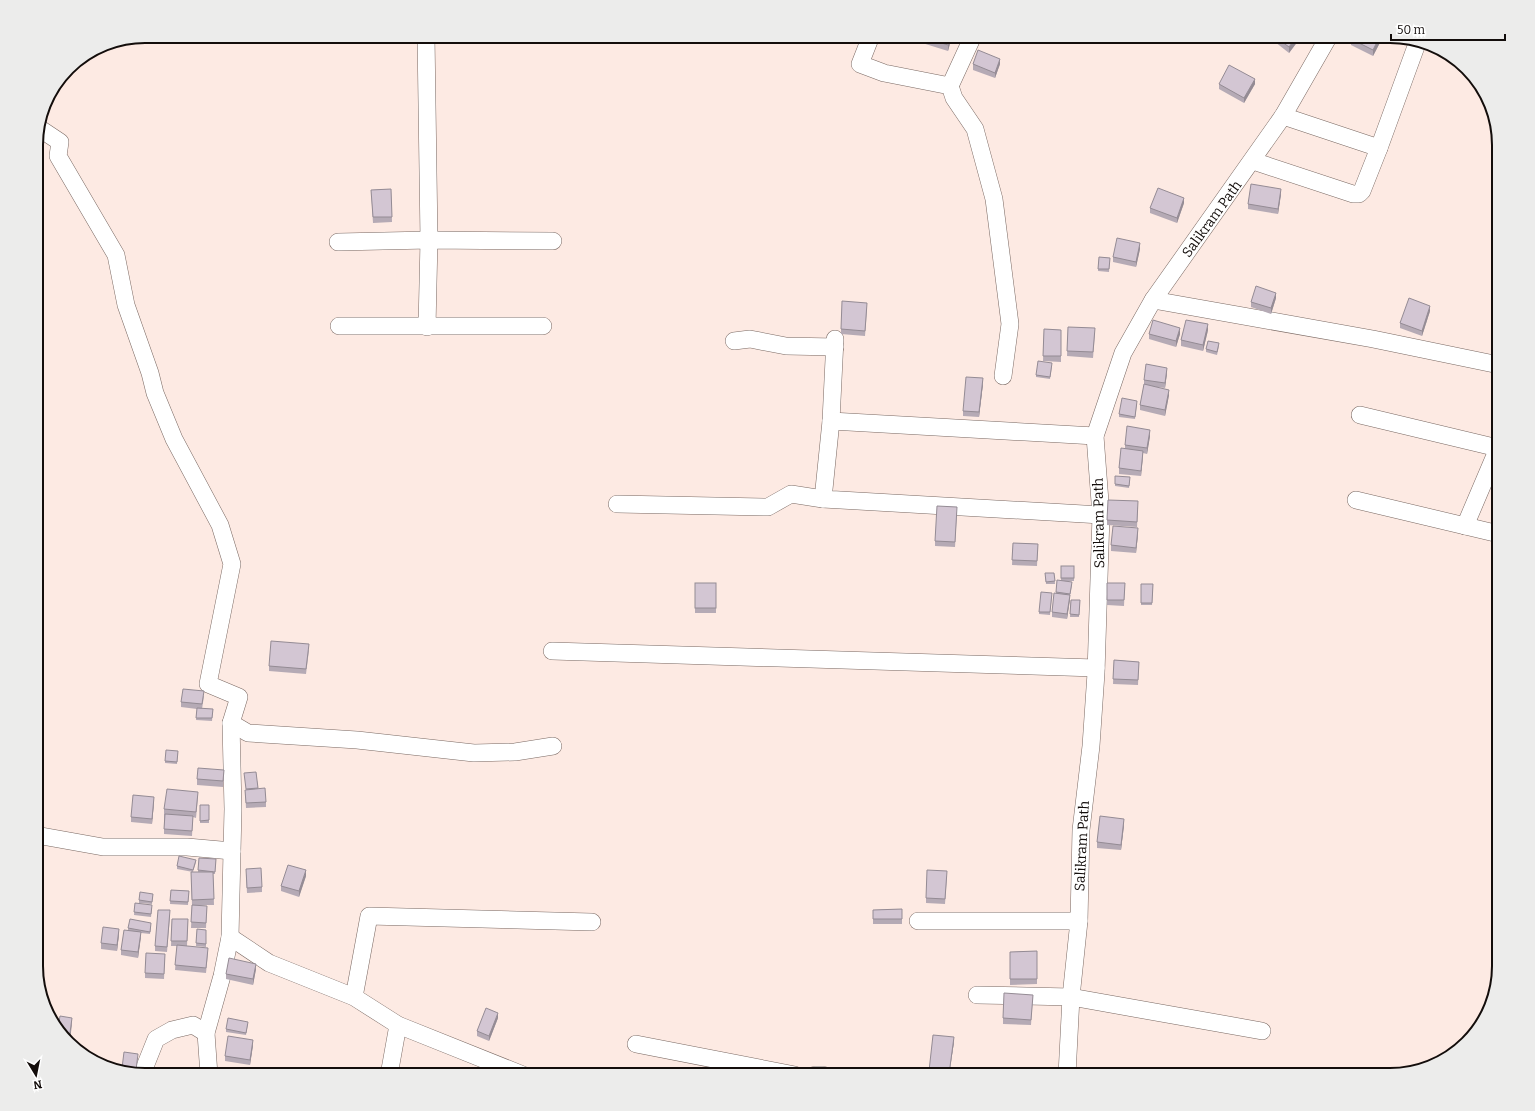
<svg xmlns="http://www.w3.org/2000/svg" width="1535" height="1111" font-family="Bitter,serif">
  <rect width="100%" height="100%" fill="#fdeae3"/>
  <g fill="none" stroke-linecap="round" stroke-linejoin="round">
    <defs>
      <g id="minor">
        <path d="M426,36L429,240L427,327"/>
        <path d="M871,36L860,64L884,73L950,86L954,98L975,129L994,199L1010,324L1003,376"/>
        <path d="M950,86L973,36"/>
        <path d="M39,128L60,142L58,156L116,255L126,305L150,373L155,393L174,439L220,525L232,564L208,684L239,697L231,723L233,809L230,937L222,976L206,1033L209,1075"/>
        <path d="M1379,148L1418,41"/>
        <path d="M1253,161L1353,194H1359L1362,191L1379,148L1283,116"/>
        <path d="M338,242L429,240L553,241"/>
        <path d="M1153,300L1373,339L1499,365"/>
        <path d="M339,326H543"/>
        <path d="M734,341L750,339L786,346L835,347"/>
        <path d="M1360,415L1498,448"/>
        <path d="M831,421L835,339"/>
        <path d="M1095,436L831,421L823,499L1101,515"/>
        <path d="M1356,500L1499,534"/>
        <path d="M617,504L768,507L791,494L823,499"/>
        <path d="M1465,526L1499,446"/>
        <path d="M552,651L1096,668"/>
        <path d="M231,723L248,733L357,740L474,753L515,752L553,746"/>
        <path d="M36,835L103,847H187L232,851"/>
        <path d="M918,921H1079"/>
        <path d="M230,937L269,963L354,997L398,1025L523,1075"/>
        <path d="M977,995L1071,997L1262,1031"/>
        <path d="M354,997L369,916L592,922"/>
        <path d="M636,1044L795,1075"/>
        <path d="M142,1074L156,1039L172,1030L193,1025L206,1033"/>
        <path d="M389,1075L398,1025"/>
        <path d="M815,1075H823"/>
        <path d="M1067,1075L1071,997L1079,921L1081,830L1091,746L1096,673L1101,515L1095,436L1123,353L1153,300L1283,116L1329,36"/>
      </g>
    </defs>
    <!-- minor casing -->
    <use href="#minor" stroke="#7a6963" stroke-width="18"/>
    <!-- minor -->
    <use href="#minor" stroke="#fff" stroke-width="17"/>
  </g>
  <!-- wall -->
  <g fill="#b5aab5">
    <path d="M919,36H952L948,51L919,42Z"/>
    <path d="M1270,36H1301V37L1289,53L1270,38Z"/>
    <path d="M1383,36L1373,56L1351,45V39Z"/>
    <path d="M973,64H1000L995,78L973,70Z"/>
    <path d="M1219,84H1255L1244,103L1219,89Z"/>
    <path d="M1492,116L1495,128L1490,126V123Z"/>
    <path d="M391,189L392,222L373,223L371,190Z"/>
    <path d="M1281,194L1278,214L1248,209V204Z"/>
    <path d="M1184,203L1177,223L1150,213V208Z"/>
    <path d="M1140,249L1136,267L1113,262V257Z"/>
    <path d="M1099,257L1110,258L1109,272L1098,271Z"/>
    <path d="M1276,298L1271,314L1251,307V302Z"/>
    <path d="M867,309L865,336L841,334V329Z"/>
    <path d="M1430,311L1422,336L1400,328V323Z"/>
    <path d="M1068,327L1095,333L1093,358L1067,356Z"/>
    <path d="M1044,329L1061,330V362L1043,361Z"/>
    <path d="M1208,330L1203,351L1181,346V340Z"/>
    <path d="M1149,334H1180L1176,347L1149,339Z"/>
    <path d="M1219,346L1217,355L1206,352V349Z"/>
    <path d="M1052,366L1050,379L1036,377V375Z"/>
    <path d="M1167,373L1165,388L1157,387L1169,395L1165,416L1140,410V405L1144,385V380Z"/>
    <path d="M983,384L979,417L963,416V411Z"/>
    <path d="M1137,404L1135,419L1119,417V414Z"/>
    <path d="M1150,436L1147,454L1143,453L1141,476L1119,474V468L1125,449V445Z"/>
    <path d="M1130,480L1129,488L1115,486V484Z"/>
    <path d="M1138,507L1137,527L1107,525V520Z"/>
    <path d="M957,512L955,547L935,546V541Z"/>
    <path d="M1138,534L1136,553L1111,551V545Z"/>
    <path d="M1013,543L1038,544L1037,566L1012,565Z"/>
    <path d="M1061,566H1074V581H1066L1072,585L1070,596L1067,619L1052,617V612L1056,592L1061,580Z"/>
    <path d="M1045,573H1054L1055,584H1046Z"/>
    <path d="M716,583V613H695V608Z"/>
    <path d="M1107,583H1125L1124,606L1107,605Z"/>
    <path d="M1141,584H1153L1152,605H1141Z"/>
    <path d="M1052,595L1050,615L1039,614V612Z"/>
    <path d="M1071,600H1080L1079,617H1070Z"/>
    <path d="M309,650L306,674L269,671V666Z"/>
    <path d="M1114,660L1139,662L1138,685L1113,684Z"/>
    <path d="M204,696L202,709H213L212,721L196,720L197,709L181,707V702Z"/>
    <path d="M178,751L177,764L165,763V761Z"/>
    <path d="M256,772L258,789L266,802V807L246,808L245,790H246Z"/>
    <path d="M224,776L223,787L197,785V779Z"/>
    <path d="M198,797L196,818L193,817L192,836L164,834V809Z"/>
    <path d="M154,802L152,824L131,822V817Z"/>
    <rect x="200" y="805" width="9" height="18"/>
    <path d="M1124,825L1121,850L1097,848V842Z"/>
    <path d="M199,858L216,859L215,874H213L214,905H195L207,906L206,928H191L192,905L191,872H193L177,869V866L196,862L193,872H198Z"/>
    <path d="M246,874L262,887V892L247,893Z"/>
    <path d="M306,876L299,897L281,891V886Z"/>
    <path d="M947,876L945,904L926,903V898Z"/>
    <path d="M171,890L189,891L188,905L170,904Z"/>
    <path d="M153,894L152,904L139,903V900Z"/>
    <path d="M135,903L152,908L151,917L134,915Z"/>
    <path d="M902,909V924H873V910Z"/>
    <path d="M170,916L167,952L155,951V946Z"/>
    <path d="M172,919H188L187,946L208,953L206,973L175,970L177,946H171Z"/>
    <path d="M151,926L150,934L141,933L138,958L121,955V950L128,930V928Z"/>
    <path d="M197,929L206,930V947L196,946Z"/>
    <path d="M119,934L117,951L101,949V943Z"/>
    <path d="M1037,951V984L1010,985V952Z"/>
    <path d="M165,954L164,979L145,978V973Z"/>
    <path d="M256,969L253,985L226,979V974Z"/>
    <path d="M1033,995L1031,1025L1003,1024V1018Z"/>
    <path d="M498,1018L489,1041L477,1036V1031Z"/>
    <path d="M248,1024L246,1035L226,1032V1029Z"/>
    <path d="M954,1042L949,1075H929V1071Z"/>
    <path d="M253,1045L250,1065L225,1061V1056Z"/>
    <path d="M138,1057L136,1073L122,1071V1068Z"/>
  </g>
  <!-- shaded-wall -->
  <g fill="#948b94">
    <path d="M951,36H952L948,51V45Z"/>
    <path d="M1297,36H1301V37L1289,53V47Z"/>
    <path d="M1380,36H1383V37L1373,56V50Z"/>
    <path d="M1000,59V64L995,78V73Z"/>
    <path d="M1255,79V84L1244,103V98Z"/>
    <path d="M1281,189V194L1278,214V209Z"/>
    <path d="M1184,198V203L1177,223V218Z"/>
    <path d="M1140,243V249L1136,267V262Z"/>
    <path d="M1276,293V298L1271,314V308Z"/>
    <path d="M1430,306V311L1422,336V331Z"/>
    <path d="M1208,324V330L1203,351V345Z"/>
    <path d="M1180,328V334L1176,347V341Z"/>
    <path d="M1167,368V373L1165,388V383Z"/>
    <path d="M983,378V384L979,417V412Z"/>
    <path d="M1169,390V395L1165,416V410Z"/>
    <path d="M1150,430V436L1147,454V448Z"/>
    <path d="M1143,451V456L1141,476V471Z"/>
    <path d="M1138,528V534L1136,553V548Z"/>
    <path d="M1070,595V600L1067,619V614Z"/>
    <path d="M154,797V802L152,824V819Z"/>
    <path d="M1124,819V825L1121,850V845Z"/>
    <path d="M306,870V876L299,897V891Z"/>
    <path d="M119,929V934L117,951V945Z"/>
    <path d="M141,932V937L138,958V952Z"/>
    <path d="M256,964V969L253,985V979Z"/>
    <path d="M498,1013V1018L489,1041V1036Z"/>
    <path d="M72,1018V1023L70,1041L69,1040Z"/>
    <path d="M954,1037V1042L949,1075Z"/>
    <path d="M253,1040V1045L250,1065V1060Z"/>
  </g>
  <!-- building -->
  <g fill="#d3c6d3" stroke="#948b94">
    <path d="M919,36H951L948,45Z"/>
    <path d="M1274,36H1297L1289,47Z"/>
    <path d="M1352,36H1380L1373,50L1351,39Z"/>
    <path d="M978,50L1000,59L995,73L973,64Z"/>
    <path d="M1229,65L1255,79L1244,98L1219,84Z"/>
    <path d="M1492,116L1494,125L1490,123Z"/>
    <path d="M1251,184L1281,189L1278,209L1248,204Z"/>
    <path d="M1158,188L1184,198L1177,218L1150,208Z"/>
    <path d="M391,189L392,217H373L371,190Z"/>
    <path d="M1117,238L1140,243L1136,262L1113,257Z"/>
    <path d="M1099,257L1110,258L1109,269H1098Z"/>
    <path d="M1256,286L1276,293L1271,308L1251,302Z"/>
    <path d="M1409,298L1430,306L1422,331L1400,323Z"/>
    <path d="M842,301L867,303L865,331L841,329Z"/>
    <path d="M1153,320L1180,328L1176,341L1149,334Z"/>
    <path d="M1186,320L1208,324L1203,345L1181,340Z"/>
    <path d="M1068,327L1095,328L1093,352L1067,351Z"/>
    <path d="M1044,329L1061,330V356H1043Z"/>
    <path d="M1208,341L1219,343L1217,352L1206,349Z"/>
    <path d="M1038,361L1052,363L1050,377L1036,375Z"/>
    <path d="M1146,364L1167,368L1165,383L1144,380Z"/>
    <path d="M966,377L983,378L979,412L963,411Z"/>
    <path d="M1144,384L1169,390L1165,410L1140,405Z"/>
    <path d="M1122,398L1137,401L1135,417L1119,414Z"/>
    <path d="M1127,426L1150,430L1147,448L1125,445Z"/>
    <path d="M1121,448L1143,451L1141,471L1119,468Z"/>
    <path d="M1115,476L1130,477L1129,486L1115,484Z"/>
    <path d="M1108,500L1138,501L1137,522L1107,520Z"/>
    <path d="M937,506L957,507L955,542L935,541Z"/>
    <path d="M1113,526L1138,528L1136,548L1111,545Z"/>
    <path d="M1013,543L1038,544L1037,561L1012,560Z"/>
    <rect x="1061" y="566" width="13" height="12"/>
    <path d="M1045,573H1054L1055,581L1046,582Z"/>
    <path d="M1057,580L1072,582L1070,594L1056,592Z"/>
    <rect x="695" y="583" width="21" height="25"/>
    <path d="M1107,583H1125L1124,600H1107Z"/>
    <path d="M1141,584H1153L1152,603H1141Z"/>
    <path d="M1041,592L1052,593L1050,612H1039Z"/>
    <path d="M1054,593L1070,595L1067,614L1052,612Z"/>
    <path d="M1071,600H1080L1079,615L1070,614Z"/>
    <path d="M271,641L309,644L306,669L269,666Z"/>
    <path d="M1114,660L1139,662L1138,680L1113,679Z"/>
    <path d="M183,689L204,691L202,704L181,702Z"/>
    <path d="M197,708L213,709L212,718H196Z"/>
    <path d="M166,750L178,751L177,762L165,761Z"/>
    <path d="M198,768L224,770L223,781L197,779Z"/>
    <path d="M256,772L258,788L246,789L244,773Z"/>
    <path d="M265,788L266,802L246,803L245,790Z"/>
    <path d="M167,789L198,792L196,812L164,809Z"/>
    <path d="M133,795L154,797L152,819L131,817Z"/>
    <path d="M200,805H209V820L200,821Z"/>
    <path d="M165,814L193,816L192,831L164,829Z"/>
    <path d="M1100,816L1124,819L1121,845L1097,842Z"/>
    <path d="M179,856L196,860L193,870L177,866Z"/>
    <path d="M199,858L216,859L215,872L198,870Z"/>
    <path d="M288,865L306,870L299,891L281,886Z"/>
    <path d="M261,868L262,887L247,888L246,869Z"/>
    <path d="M927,870L947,871L945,899L926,898Z"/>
    <path d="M191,872H213L214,899L192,900Z"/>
    <path d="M171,890L189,891L188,902L170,901Z"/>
    <path d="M140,892L153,894L152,902L139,900Z"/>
    <path d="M135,903L152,905L151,914L134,912Z"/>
    <path d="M192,905L207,906L206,923L191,922Z"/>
    <path d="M902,909V919H873V910Z"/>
    <path d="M158,910H170L167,947L155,946Z"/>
    <path d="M130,919L151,923L150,932L128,928Z"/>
    <path d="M172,919H188L187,941H171Z"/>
    <path d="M103,927L119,929L117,945L101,943Z"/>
    <path d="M197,929L206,930V944L196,943Z"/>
    <path d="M124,930L141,932L138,952L121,950Z"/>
    <path d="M177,945L208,948L206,968L175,965Z"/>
    <path d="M1037,951V979H1010V952Z"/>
    <path d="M146,953L165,954L164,974L145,973Z"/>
    <path d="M229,958L256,964L253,979L226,974Z"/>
    <path d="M1004,993L1033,995L1031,1020L1003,1018Z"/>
    <path d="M486,1008L498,1013L489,1036L477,1031Z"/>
    <path d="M60,1016L72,1018L69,1040L58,1027Z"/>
    <path d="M228,1018L248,1022L246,1033L226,1029Z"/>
    <path d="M933,1035L954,1037L949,1074L929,1071Z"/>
    <path d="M228,1036L253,1040L250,1060L225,1056Z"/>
    <path d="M124,1052L138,1054L136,1070L122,1068Z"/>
    <path d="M230,1069L246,1071V1075H230Z"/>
    <path d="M749,1069L768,1072V1075H748Z"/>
  </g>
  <g text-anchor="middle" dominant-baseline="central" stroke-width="3" stroke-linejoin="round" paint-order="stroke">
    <!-- street labels -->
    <g font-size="14" fill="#130d0b" stroke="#fff">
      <text transform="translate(1212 219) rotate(-54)">Salikram Path</text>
      <text transform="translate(1099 523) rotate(-91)">Salikram Path</text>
      <text transform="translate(1082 846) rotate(-87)">Salikram Path</text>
    </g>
  </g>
  <!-- crop -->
  <path d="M0 0H1535V1111H0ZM145 43H1390A102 102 0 0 1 1492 145V966A102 102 0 0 1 1390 1068H145A102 102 0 0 1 43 966V145A102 102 0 0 1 145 43Z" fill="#ececeb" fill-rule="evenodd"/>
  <path fill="none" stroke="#130d0b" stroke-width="2" d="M145 43H1390A102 102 0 0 1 1492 145V966A102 102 0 0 1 1390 1068H145A102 102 0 0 1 43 966V145A102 102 0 0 1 145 43Z"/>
  <!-- north arrow -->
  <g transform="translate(36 1075) rotate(170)" stroke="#ffffff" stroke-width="3" paint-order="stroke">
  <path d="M0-3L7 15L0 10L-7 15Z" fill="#130d0b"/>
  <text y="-6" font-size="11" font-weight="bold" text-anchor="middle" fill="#130d0b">N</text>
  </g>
  <!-- scale -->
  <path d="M1391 34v6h114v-6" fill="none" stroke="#130d0b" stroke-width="2"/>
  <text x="1397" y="34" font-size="12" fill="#130d0b" stroke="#ffffff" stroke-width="3" paint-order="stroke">50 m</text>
</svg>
